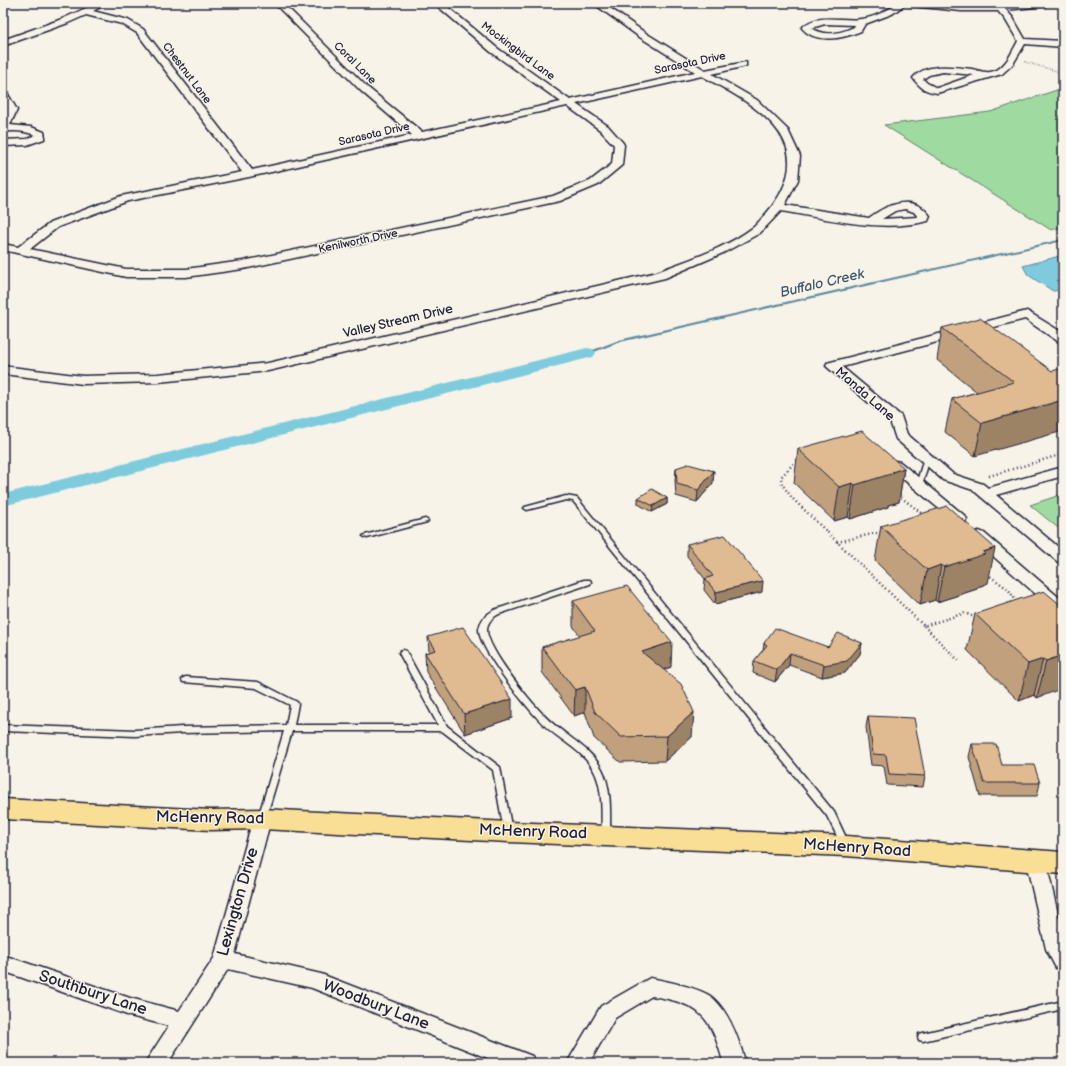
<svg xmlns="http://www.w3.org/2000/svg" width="1066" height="1066" font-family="'Balsamiq Sans',sans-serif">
  <rect width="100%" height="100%" fill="#f7f3e8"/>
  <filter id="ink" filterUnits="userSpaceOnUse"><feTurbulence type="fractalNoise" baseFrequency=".025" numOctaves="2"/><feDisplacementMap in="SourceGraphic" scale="8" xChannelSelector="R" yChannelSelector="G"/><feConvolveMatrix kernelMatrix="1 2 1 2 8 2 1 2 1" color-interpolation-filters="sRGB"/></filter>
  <g filter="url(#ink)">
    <!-- green -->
    <g fill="#9fdaa0" stroke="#607e6e">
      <path d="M1063,88V227L1051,230L884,125L990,112Z"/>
      <path d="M1063,494V532L1030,505Z"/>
    </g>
    <!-- water -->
    <path fill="#7fcbde" stroke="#5a879d" d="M1063,255V290L1053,291L1028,275L1023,266Z"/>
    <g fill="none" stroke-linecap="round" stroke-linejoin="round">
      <!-- stream -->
      <path fill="#5a879d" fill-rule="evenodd" d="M1063,239V241L620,342L589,354H587L585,353L619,340Z"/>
      <!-- canal -->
      <path fill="#7fcbde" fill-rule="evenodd" d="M587,348L593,349L596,353L593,357L3,506V494Z"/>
      <defs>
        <g id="lane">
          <path d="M927,456L930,458L922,485L919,487L917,486L916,485L924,458Z"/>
          <path d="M566,496L577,498L834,812L849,844L848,846L845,847L842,846L827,816L573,501L566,500L527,510L524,508L525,507Z"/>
          <path d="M425,519L427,520L428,521L427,522L367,538L363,536L365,535Z"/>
          <path d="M584,580H590L591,582L590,584L499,614C493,617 487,622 487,630C487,650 535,708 551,722C568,737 590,748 602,769C612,789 610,813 610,835L609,837L606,838L603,837L602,835C601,814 604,788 593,769C581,749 559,740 543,724C528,709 478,649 479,629C480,620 487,614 494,610Z"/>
          <path d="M403,650L406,651L407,653L447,726L500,767L512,831L511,833L508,834L505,833L504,831L493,770L442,731H292L266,818L265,820L262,821L259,820L258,818L284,731L182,733L135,736L3,731V725L135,730L182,727L286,725L290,705L256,688L183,682L182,680L183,678L186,677L258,682L297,702L298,704L294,725H438L399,653L400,651Z"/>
          <path d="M1063,1001V1009L923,1041L919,1040L918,1037L919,1034L923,1033Z"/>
        </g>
        <g id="street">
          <path d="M97,3H108L93,11L128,20L143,29L252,170L412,135L361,91L274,3H283L367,87L422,132L561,102L491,52L434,3H443L497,48L570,100L695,72L638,36L593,3H603L644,32L705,70L746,62V66L712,74L757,100L788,130L800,156L798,180L785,205L869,218C887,204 914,193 930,216L928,221C880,233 829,219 781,211L760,233L723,253L665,278L268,371L158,382L83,384L3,374V366L83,376L158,374L268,363L657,272C688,260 724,249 751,229C756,226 760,220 764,216C786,192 800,160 778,131C759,106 729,91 702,76L576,104L608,126L623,143L624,145L622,165L598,185L560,201L243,269L186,277H126L3,250V244L18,247L50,223L121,196L242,172L137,33L122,24L86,15L68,23L3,46V40L62,19ZM567,106L600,130L614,145L612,164L590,181L553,196L243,261L186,269H126L30,249L58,227L128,201L249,177ZM905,209L914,212L918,217L882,219L895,211Z"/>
          <path d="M898,3C930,3 961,6 993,6L991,3H1000L1002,5L1049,3L1045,6L1006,10L1013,18L1025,39L1063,41V47L1025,44L1013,64L1002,74L937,93C925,91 920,88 913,78C926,62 954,67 972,69C977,70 985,73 990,72C1004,71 1012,52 1018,41L1005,19L998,11H961L911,6L907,3L892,14L865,24L861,31C844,38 816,45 802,28C816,12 843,22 861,19C874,18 888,10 898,3ZM825,24L855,25L854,27C841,33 824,37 812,28ZM943,72L974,75L937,88L927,83L923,79L929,75Z"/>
          <path d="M3,90L6,91L17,110L10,125L31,127L44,132L45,137L44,139L27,145L3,146V140L27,139L35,135C25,131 13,130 3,132V119L7,110L3,102Z"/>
          <path d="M1027,311L1063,333V343L1059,342L1025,319L842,367L901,416L907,434L953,474L983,484L988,488L1063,467V476L996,495L1063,551V564L1058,562L973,490L943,480L896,439L890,421L826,366L827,363Z"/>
          <path d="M895,461L900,462L965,516L967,519L965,522H955L890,468L888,465L890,462Z"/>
          <path d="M979,531L984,533L1063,601V614L1057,613L974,539L971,536L974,533Z"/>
          <path d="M262,812L269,814L271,819L235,954L321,974L532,1056L535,1063H500L312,988L228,969L168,1063H145L169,1026L130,1016L3,971V955L130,998L179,1011L214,958L253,819L255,814Z"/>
          <path d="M1036,855L1043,857L1046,862L1063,936V970L1056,968L1046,949L1026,862L1029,857Z"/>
          <path d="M650,978C665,981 703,988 714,999C730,1014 739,1040 745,1061L744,1063H722L723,1061C710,1015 700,1004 652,996L615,1018L589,1063H567L601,1006Z"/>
        </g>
        <path id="primary" d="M3,799L211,810L262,809L509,822L846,836L1063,852V874L846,856L509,842L262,829L211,830L3,819Z"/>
      </defs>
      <!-- lane casing -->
      <use href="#lane" stroke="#22223b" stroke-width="3"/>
      <!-- street casing -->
      <use href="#street" stroke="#22223b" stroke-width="3"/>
      <!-- primary casing -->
      <use href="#primary" stroke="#22223b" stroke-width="3"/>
      <!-- path-far1 -->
      <path stroke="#22223b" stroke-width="1.5" stroke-dasharray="0.5 2" stroke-linecap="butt" d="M1025,62L1063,73"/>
      <!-- path -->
      <g stroke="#22223b" stroke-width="2.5" stroke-dasharray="1 3" stroke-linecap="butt">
        <path d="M799,458L781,477L782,484L792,498L924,626L965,613L976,618"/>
        <path d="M989,476L1063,454"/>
        <path d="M898,495L924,515"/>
        <path d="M837,542L881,532"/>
        <path d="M987,574L1008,589L1017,602"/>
        <path d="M924,626L959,661"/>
      </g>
      <!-- lane -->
      <use href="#lane" fill="#f7f3e8" fill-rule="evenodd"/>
      <!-- street -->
      <use href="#street" fill="#f7f3e8" fill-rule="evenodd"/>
      <!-- primary -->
      <use href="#primary" fill="#f9df96" fill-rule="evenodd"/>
    </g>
    <!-- wall -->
    <g fill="#c1a17d" stroke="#22223b">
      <path d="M942,328L1052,371L975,456L945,432L952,399L977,392L937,360Z"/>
      <path d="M798,449L904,468L899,502L888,505V507L850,519L848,517L834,521L794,483Z"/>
      <path d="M676,468L713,483L697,502L676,496L675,480Z"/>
      <path d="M638,498H667V504L652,512L638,504Z"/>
      <path d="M881,526L988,583L978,587L977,589L937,602L935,600L920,605L875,561Z"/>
      <path d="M687,544L762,592L715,604L704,590L705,579L687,556Z"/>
      <path d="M573,601L671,667L663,670L692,737L665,761L620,762L594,738L585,712L574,716L542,672V647L580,636L573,626Z"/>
      <path d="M1063,607L1037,698L1034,695L1019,701L967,650L975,614Z"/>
      <path d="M428,637L512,718L465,734L426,672L425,653L429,652Z"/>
      <path d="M764,643L828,647L862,643L860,654L845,673L822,677L789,665L775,682L753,673L754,661L763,650Z"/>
      <path d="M868,716L925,776L923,787L887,785L884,766L871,765L866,727Z"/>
      <path d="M972,744L1002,765L1040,783L1037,796H980L969,757Z"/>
    </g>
    <!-- shaded-wall -->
    <g fill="#9d8366" stroke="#22223b">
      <path d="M1063,400V431L975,456L982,423Z"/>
      <path d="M904,468L899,502L888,505V507L850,519L855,485Z"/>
      <path d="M714,471L713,483L697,502L698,490Z"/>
      <path d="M853,483L848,517L834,521L839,487Z"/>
      <path d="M667,498V504L652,512L653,506Z"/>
      <path d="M995,548L988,583L978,587L977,589L937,602L944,567Z"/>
      <path d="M941,565L935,600L920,605L927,570Z"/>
      <path d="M763,581L762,592L715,604L716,592Z"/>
      <path d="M672,642L671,667L641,677L642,652Z"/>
      <path d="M862,643L860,654L845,673L822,677L824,665Z"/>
      <path d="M790,653L789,665L775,682L777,670Z"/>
      <path d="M1063,655V688L1037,698L1046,661Z"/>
      <path d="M1043,659L1034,695L1019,701L1028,664Z"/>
      <path d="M585,687V712L574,716L575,690Z"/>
      <path d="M512,699V718L465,734L464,714Z"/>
      <path d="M694,712L692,737L665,761L667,736Z"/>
    </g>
    <!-- building -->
    <g fill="#e0bb91" stroke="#22223b">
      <path d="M980,318L1052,371L1063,368V400L982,423L952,399L1014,382L942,328Z"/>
      <path d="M862,431L904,468L892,472L894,473L855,485L853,483L839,487L798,449Z"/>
      <path d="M688,464L714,471L698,490L677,484L676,468Z"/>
      <path d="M652,489L667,498L653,506L638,498Z"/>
      <path d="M947,506L995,548L983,552L985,554L944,567L941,565L927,570L881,526Z"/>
      <path d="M725,535L763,581L716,592L705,579L713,576L687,544Z"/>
      <path d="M627,586L672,642L642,652L681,684L694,712L667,736L621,737L595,712L585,687L575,690L542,647L595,631L573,601Z"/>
      <path d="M1044,591L1063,607V655L1046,661L1043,659L1028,664L975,614Z"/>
      <path d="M463,627L512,699L464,714L425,653L436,650L428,637Z"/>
      <path d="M775,628L828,647L838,633L862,643L847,661L824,665L790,653L777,670L754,661L767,645L764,643Z"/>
      <path d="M868,716L914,718L925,776L889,774L886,755L873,754Z"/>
      <path d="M972,744H996L1002,765H1034L1040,783H984Z"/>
    </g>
  </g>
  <g text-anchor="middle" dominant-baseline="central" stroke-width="3" stroke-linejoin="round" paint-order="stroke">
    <!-- far-street labels -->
    <g font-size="11" fill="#22223b" stroke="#f7f3e8">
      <text transform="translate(518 51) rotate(37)">Mockingbird Lane</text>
      <text transform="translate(355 63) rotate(45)">Coral Lane</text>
      <text transform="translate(690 63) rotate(-12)">Sarasota Drive</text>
      <text transform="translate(187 73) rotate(53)">Chestnut Lane</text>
      <text transform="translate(374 134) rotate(-13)">Sarasota Drive</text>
      <text transform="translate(358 241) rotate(-12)">Kenilworth Drive</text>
    </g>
    <!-- street labels -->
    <g font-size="13" fill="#22223b" stroke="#f7f3e8">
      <text transform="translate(398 321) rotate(-13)">Valley Stream Drive</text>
      <text transform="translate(865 394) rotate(41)">Manda Lane</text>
    </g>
    <!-- water labels -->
    <g font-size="14" font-style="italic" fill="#3e556c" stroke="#f7f3e8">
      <text transform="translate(822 283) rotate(-13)">Buffalo Creek</text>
    </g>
    <!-- near-street labels -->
    <g font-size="16" fill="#22223b" stroke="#f7f3e8">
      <text transform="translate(210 818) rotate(1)">McHenry Road</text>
      <text transform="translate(533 832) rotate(2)">McHenry Road</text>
      <text transform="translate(857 848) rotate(4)">McHenry Road</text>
      <text transform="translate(238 902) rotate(-74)">Lexington Drive</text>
      <text transform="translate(93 993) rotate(18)">Southbury Lane</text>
      <text transform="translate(376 1005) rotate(21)">Woodbury Lane</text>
    </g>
  </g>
  <!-- margin -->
  <rect width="1066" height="1066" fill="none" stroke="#f7f3e8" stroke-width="16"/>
  <rect x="8" y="8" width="1050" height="1050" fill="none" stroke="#22223b" stroke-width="1.5" filter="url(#ink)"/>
</svg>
